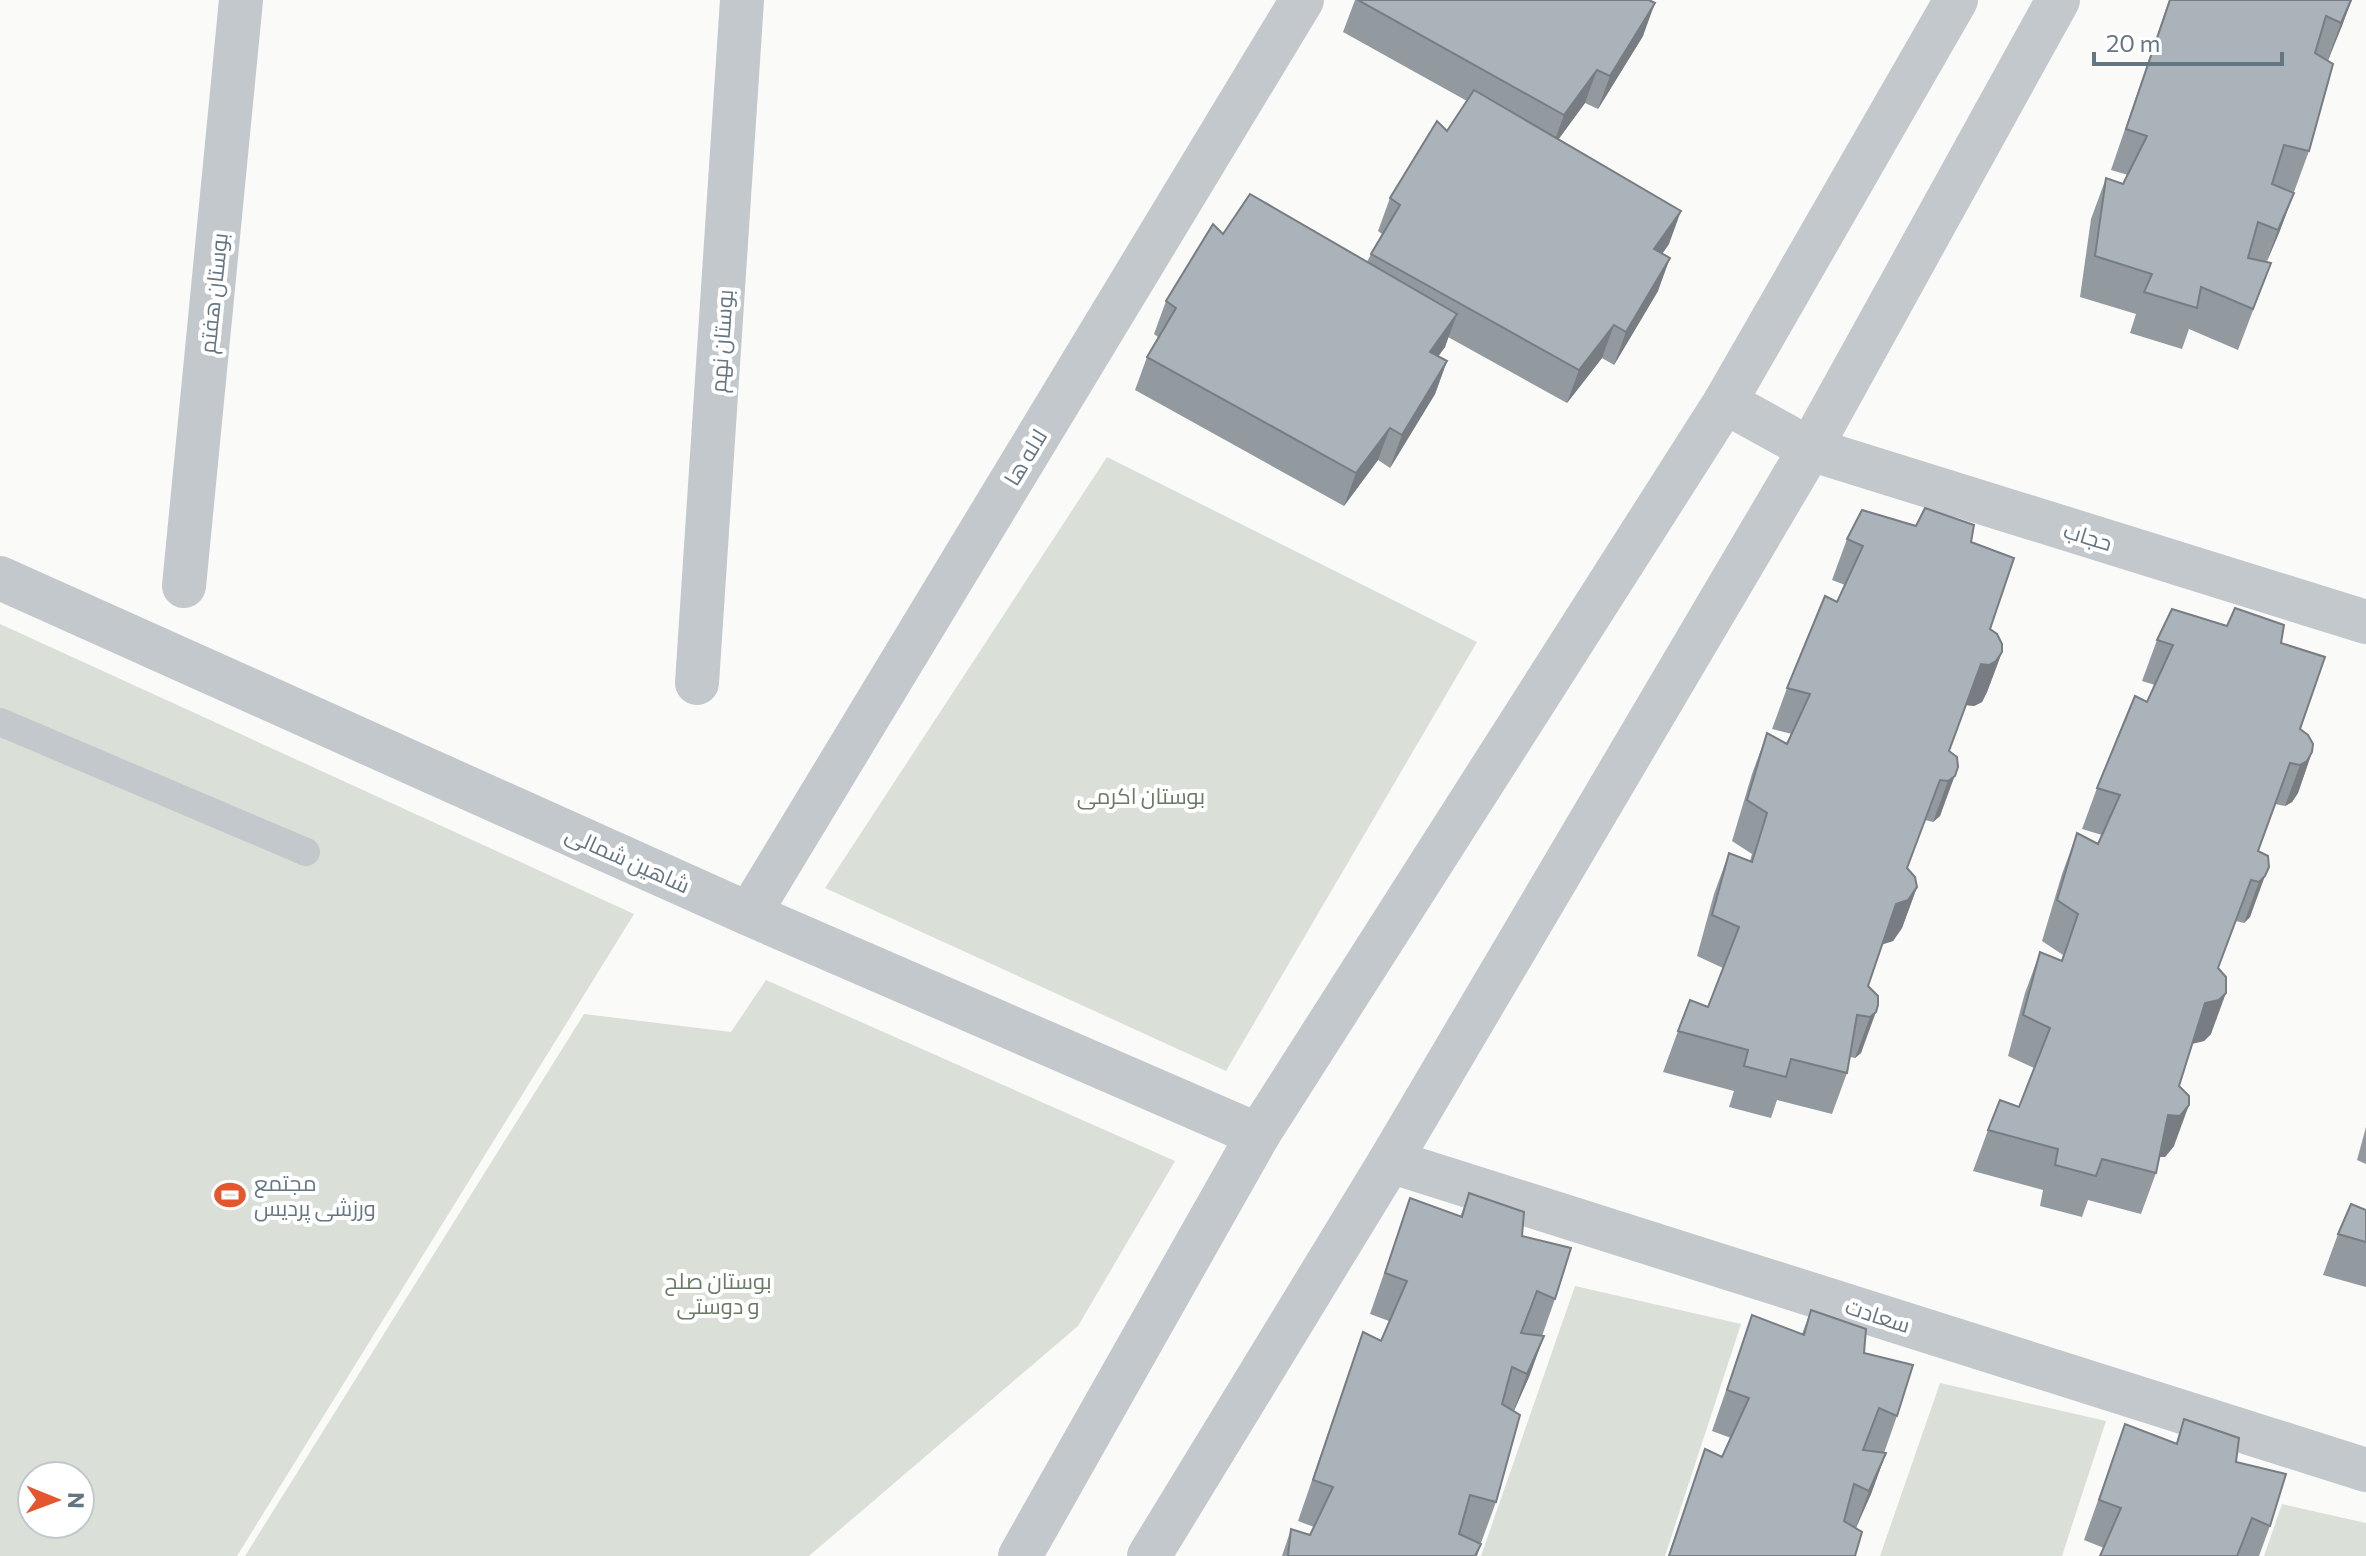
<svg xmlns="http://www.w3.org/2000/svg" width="2366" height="1556" font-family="Commissioner,Cairo,sans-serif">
  <rect width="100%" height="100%" fill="#fafaf8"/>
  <!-- green -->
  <g fill="#dadfd7" fill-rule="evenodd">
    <path d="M1107,457L1477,642L1226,1071L825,888Z"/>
    <path d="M0,624L634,914L237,1556H0ZM32,1476H80V1524H32Z"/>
    <path d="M766,980L1175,1161L1078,1326L809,1556H245L584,1014L731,1032Z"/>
    <path d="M1575,1286L1741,1324L1665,1556H1481Z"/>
    <path d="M1940,1383L2106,1421L2062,1556H1880Z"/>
    <path d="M2282,1504L2366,1523V1556H2264Z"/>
  </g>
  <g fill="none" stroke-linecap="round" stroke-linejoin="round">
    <!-- service -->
    <path stroke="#c3c8cc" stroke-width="28" d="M0,722L306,852"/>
    <!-- minor -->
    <g stroke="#c3c8cc" stroke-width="44">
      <path d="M1725,402L1810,449L2366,622"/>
      <path d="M0,578L749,914L1258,1135"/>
      <path d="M184,586L241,0"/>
      <path d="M697,683L742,0"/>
      <path d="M749,914L1302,0"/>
      <path d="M1390,1161L2366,1470"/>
      <path d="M1020,1556L1258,1135L1725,402L1956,0"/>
      <path d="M1149,1556L1390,1161L1810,449L2058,0"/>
    </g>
  </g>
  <!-- wall -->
  <g fill="#929a9f">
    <path d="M1355,0H1649L1643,36L1598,109L1585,103L1558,140L1669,244L1662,254L1658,291L1614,365L1602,358L1567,403L1448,337L1445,347L1438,356L1447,361L1435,394L1390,468L1378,460L1344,506L1135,390L1147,357L1158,337L1154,334L1166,301L1223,234L1367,262L1371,254L1382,234L1378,231L1390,198L1447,131L1467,101L1343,32Z"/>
    <path d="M2169,0H2352L2328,61L2309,151L2294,192L2288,190L2294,193L2279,233L2266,262L2271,263L2238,350L2189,329L2182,349L2130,333L2136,314L2080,297L2091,219L2106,178L2123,184L2128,175L2111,170Z"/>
    <path d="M1847,539L1971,542L1990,629L2002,652L1987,692L1982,702L1974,706L1966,705L1949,751L1957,757L1940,816L1933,822L1925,820L1907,868L1917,887L1902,928L1893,941L1882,944L1868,986L1878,996L1861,1053L1855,1058L1850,1057L1847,1073L1832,1114L1777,1100L1771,1118L1729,1107L1734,1091L1663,1072L1678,1031L1708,1007L1723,968L1697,956L1714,894L1729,853L1750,861L1752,854L1732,841L1752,774L1767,733L1787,744L1792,734L1772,729L1787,688L1837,602L1845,585L1832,580Z"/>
    <path d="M2157,640L2281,643L2300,729L2312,752L2298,793L2292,802L2285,806L2275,804L2258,851L2268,856L2250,917L2244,923L2236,921L2218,968L2211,1034L2204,1041L2192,1044L2179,1086L2174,1146L2165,1157H2160L2156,1173L2141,1214L2088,1200L2082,1217L2040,1206L2043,1190L1973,1171L1988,1130L2019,1107L2034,1068L2008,1056L2025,993L2040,952L2061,961L2063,955L2042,941L2062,874L2077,833L2098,844L2102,835L2082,829L2097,788L2147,702L2155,685L2142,681Z"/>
    <path d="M2366,1127V1164L2357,1160Z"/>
    <path d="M1469,1193L1522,1236L1555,1299L1542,1336H1544L1529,1377L1514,1411L1496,1502L1481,1543L1473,1541L1481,1544L1477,1556H1282L1291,1529L1310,1535L1314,1527L1298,1521L1363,1332L1381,1341L1389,1321L1370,1314L1410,1198L1460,1217Z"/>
    <path d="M2366,1210V1287L2323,1275L2338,1234Z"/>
    <path d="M1811,1310L1864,1353L1897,1416L1884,1453H1886L1871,1494L1856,1528L1855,1556H1668L1705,1449L1722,1457L1731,1438L1712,1431L1752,1315L1802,1334Z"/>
    <path d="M2184,1419L2236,1462L2270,1526L2259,1556H2100L2104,1548L2084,1540L2125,1424L2176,1443Z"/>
  </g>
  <!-- shaded-wall -->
  <g fill="#777d82">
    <path d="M2351,0L2342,26L2326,64L2341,23Z"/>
    <path d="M1655,3L1643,36L1598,109L1610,76Z"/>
    <path d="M1597,70L1585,103L1552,148L1564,115Z"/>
    <path d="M2294,193L2279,233L2263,271L2278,230Z"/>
    <path d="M1681,211L1669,244L1642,282L1654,249Z"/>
    <path d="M1670,258L1658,291L1614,365L1626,332Z"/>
    <path d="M1457,314L1445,347L1418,385L1430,352Z"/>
    <path d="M1614,325L1602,358L1567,403L1579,370Z"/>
    <path d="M1447,361L1435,394L1390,468L1402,435Z"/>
    <path d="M1390,428L1378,460L1344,506L1356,473Z"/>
    <path d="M2002,652L1987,692L1982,702L1974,706L1966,705L1981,664Z"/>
    <path d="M2312,752L2298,793L2292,802L2285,806L2300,765Z"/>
    <path d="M1958,767L1940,816L1933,822L1948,781Z"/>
    <path d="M2265,876L2250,917L2244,923L2259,882Z"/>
    <path d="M1917,887L1902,928L1893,941L1881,945L1896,904Z"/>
    <path d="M2226,993L2211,1034L2204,1041L2190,1044L2205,1003Z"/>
    <path d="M1876,1012L1861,1053L1855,1058L1870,1017Z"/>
    <path d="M2189,1105L2174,1146L2165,1157L2153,1156L2168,1115Z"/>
    <path d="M1544,1336L1529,1377L1512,1415L1527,1374Z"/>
    <path d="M1886,1453L1871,1494L1854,1532L1869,1491Z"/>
  </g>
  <!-- building -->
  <g fill="#aab3b9" stroke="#777d82" stroke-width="2">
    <path d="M1358,0H1649L1655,3L1610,76L1597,70L1564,115Z"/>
    <path d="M2170,0H2351L2341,23L2326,16L2315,53L2333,64L2309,151L2284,145L2272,184L2294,193L2278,230L2258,222L2248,258L2271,263L2253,309L2201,287L2197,308L2144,292L2152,274L2095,256L2106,178L2123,184L2147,136L2126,129Z"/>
    <path d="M1474,90L1681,211L1654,249L1670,258L1626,332L1614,325L1579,370L1371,254L1400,205L1390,198L1437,121L1447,131Z"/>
    <path d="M1250,194L1457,314L1430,352L1447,361L1402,435L1390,428L1356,473L1147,357L1176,308L1166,301L1213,224L1223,234Z"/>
    <path d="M1925,508L1974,525L1971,542L2014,558L1990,629L1997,634L2002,644V652L1996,661L1989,665L1981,664L1949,751L1957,757L1958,767L1955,776L1948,781L1940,780L1907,868L1915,877L1917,887L1908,900L1896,904L1868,986L1878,996V1005L1876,1012L1870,1017L1857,1015L1847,1073L1791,1059L1786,1077L1744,1066L1748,1050L1678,1031L1690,1000L1708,1007L1739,927L1712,915L1729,853L1752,862L1767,813L1747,800L1767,733L1787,744L1810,694L1787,688L1825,596L1837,602L1863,546L1847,539L1862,510L1916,526Z"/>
    <path d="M2235,608L2284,625L2281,643L2325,657L2300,729L2308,735L2313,744L2312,752L2307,761L2300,765L2290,763L2258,851L2268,856L2269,867L2265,876L2259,882L2251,880L2218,968L2226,977V993L2219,1000L2205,1003L2179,1086L2189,1096V1105L2180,1116L2168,1115L2156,1173L2102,1159L2096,1176L2055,1165L2058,1149L1988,1130L2000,1100L2019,1107L2050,1028L2023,1015L2040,952L2062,961L2078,914L2057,900L2077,833L2098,844L2120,795L2097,788L2135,696L2147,702L2173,645L2157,640L2172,609L2227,626Z"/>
    <path d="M1469,1193L1524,1212L1522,1236L1571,1248L1555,1299L1537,1291L1521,1333L1544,1336L1527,1374L1512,1367L1502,1404L1520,1415L1496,1502L1470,1495L1459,1534L1481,1544L1475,1556H1288L1291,1529L1310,1535L1333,1487L1313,1480L1363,1332L1381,1341L1407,1281L1385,1273L1410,1198L1462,1217Z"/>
    <path d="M2351,1204L2366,1210V1242L2338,1234Z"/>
    <path d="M1811,1310L1866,1329L1864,1353L1913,1365L1897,1416L1879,1408L1863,1450L1886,1453L1869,1491L1854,1484L1844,1521L1862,1532L1855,1556H1669L1705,1449L1722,1457L1749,1398L1727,1390L1752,1315L1804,1335Z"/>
    <path d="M2184,1419L2239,1438L2236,1462L2286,1474L2270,1526L2252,1518L2237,1556H2100L2121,1508L2099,1500L2125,1424L2177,1444Z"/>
  </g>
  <!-- icons -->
  <defs>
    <symbol id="stadium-bare" viewBox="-9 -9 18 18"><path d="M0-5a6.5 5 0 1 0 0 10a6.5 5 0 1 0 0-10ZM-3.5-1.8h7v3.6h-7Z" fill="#e4572e" stroke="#fff" stroke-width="2.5" paint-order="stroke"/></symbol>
  </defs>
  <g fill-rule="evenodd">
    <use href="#stadium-bare" x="208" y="1173" width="44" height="44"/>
  </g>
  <g text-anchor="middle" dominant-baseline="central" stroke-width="8" stroke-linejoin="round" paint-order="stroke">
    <!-- street labels -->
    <g font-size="22" fill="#657683" stroke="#fff">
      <text transform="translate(213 293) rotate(-84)">بوستان هفتم</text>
      <text transform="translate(721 341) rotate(-86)">بوستان نهم</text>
      <text transform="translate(1025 457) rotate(-59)">لاله ها</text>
      <text transform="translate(2088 536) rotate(17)">حجاب</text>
      <text transform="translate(628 859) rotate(24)">شاهین شمالی</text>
      <text transform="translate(1878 1315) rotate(18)">سعادت</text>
    </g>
    <!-- park labels -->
    <g font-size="22" fill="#687a64" stroke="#fff">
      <text x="1141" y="795">بوستان اکرمی</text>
      <text x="718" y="1280">بوستان صلح<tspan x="718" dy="25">و دوستی</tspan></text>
    </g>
    <!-- poi labels -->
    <g font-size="22" fill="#657683" stroke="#fff" text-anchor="start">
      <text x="254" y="1182">مجتمع<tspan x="254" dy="25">ورزشی پردیس</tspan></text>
    </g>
  </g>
  <!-- north arrow -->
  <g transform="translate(56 1500) rotate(91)"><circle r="38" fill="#ffffff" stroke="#c1c8cd" stroke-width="2"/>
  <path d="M0-6L14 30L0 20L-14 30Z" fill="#e4572e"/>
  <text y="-12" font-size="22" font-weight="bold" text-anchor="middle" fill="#657683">N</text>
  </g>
  <!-- scale -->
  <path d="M2094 52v12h188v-12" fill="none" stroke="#657683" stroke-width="4"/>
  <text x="2106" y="52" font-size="24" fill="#657683" stroke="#ffffff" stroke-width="6" paint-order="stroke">20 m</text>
</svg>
